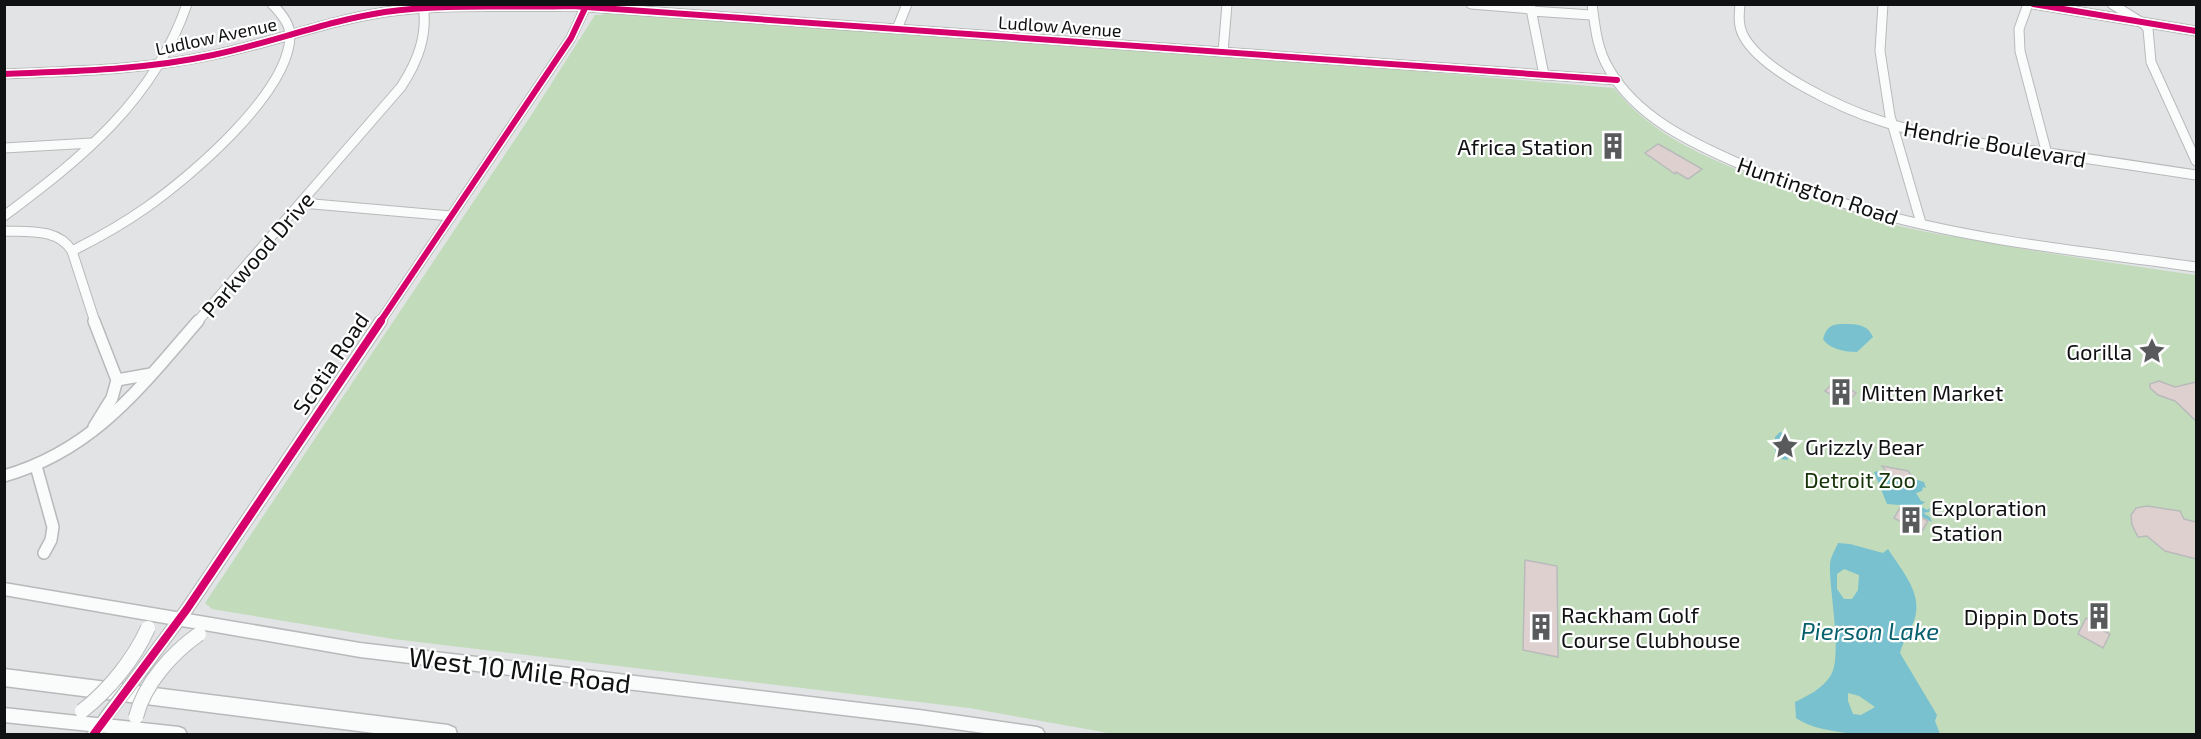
<svg xmlns="http://www.w3.org/2000/svg" width="2201" height="739" font-family="'Exo 2',sans-serif">
  <rect width="100%" height="100%" fill="#e1e3e5"/>
  <!-- green -->
  <path fill="#c2dcbb" d="M604,13L1428,72L1614,88C1650,134 1705,157 1758,178C1799,194 1840,210 1883,222C1916,231 1951,236 1985,242C2055,255 2126,265 2196,275V734H1114L969,708L393,639L212,609L205,603L532,114L595,15H602Z"/>
  <!-- water -->
  <g fill="#79c1cf" fill-rule="evenodd">
    <path d="M1840,324C1854,324 1867,323 1873,337L1857,352C1845,352 1829,349 1823,339C1826,329 1829,325 1840,324Z"/>
    <path d="M1780,432L1788,435L1792,454L1787,460L1782,459L1775,453V437Z"/>
    <path d="M1878,471C1886,471 1897,477 1899,484L1911,485L1914,479L1924,482L1926,488L1923,487L1922,491L1916,493L1921,501L1925,502L1920,506L1927,510L1930,508L1929,512L1923,513L1930,517L1932,522L1900,505L1887,504L1874,472Z"/>
    <path d="M1838,543L1850,544L1883,553L1888,549C1900,568 1920,590 1916,613C1914,627 1904,637 1900,653L1937,715L1935,721L1940,734C1901,735 1825,739 1796,718L1795,702C1809,695 1822,689 1831,675C1843,656 1829,590 1830,565C1830,558 1835,550 1838,543ZM1844,569L1859,575L1858,590L1852,599H1844L1837,589V574ZM1848,693L1859,696L1875,707L1861,715L1853,714L1848,701Z"/>
  </g>
  <!-- building -->
  <g fill="#dfd0d0" stroke="#b9babb" stroke-width="1.5">
    <path d="M1658,144L1669,150L1702,169L1688,179L1676,172L1675,174L1645,153Z"/>
    <path d="M1836,380L1856,393L1846,404L1825,391Z"/>
    <path d="M2159,381L2175,387L2196,382V421L2175,401L2158,395L2150,388V384Z"/>
    <path d="M1882,466L1908,471L1915,481L1911,485L1899,484L1897,479L1888,474Z"/>
    <path d="M1901,506L1928,521L1921,533L1894,518Z"/>
    <path d="M2147,506L2180,511L2184,519L2196,522V559L2165,551L2147,536L2138,537L2132,525L2131,515L2136,508Z"/>
    <path d="M1525,560L1557,566L1558,657L1523,650Z"/>
    <path d="M2095,613L2104,617L2100,629L2110,634L2103,648L2078,634L2086,618L2092,622Z"/>
  </g>
  <g fill="none" stroke-linecap="round" stroke-linejoin="round">
    <defs>
      <g id="minor-far1">
        <path d="M1471,4L1531,9"/>
        <path d="M1530,4L1544,75"/>
        <path d="M1592,4C1595,27 1597,49 1609,69C1636,117 1692,143 1740,164C1784,183 1831,201 1877,213C1981,242 2090,252 2196,267"/>
        <path d="M1740,4C1739,15 1738,25 1743,35C1761,71 1843,109 1881,121C1925,136 1973,142 2020,149C2078,157 2137,166 2196,175"/>
        <path d="M1883,4L1880,51L1890,116L1921,223"/>
        <path d="M2028,4L2019,29L2020,51L2047,154"/>
        <path d="M2033,4L2196,31"/>
        <path d="M2112,4L2144,24L2148,29L2151,62L2196,161"/>
        <path d="M1532,11L1591,15"/>
        <path d="M897,29L907,4"/>
        <path d="M1223,52L1227,4"/>
        <path d="M4,74C74,71 144,70 213,55C271,43 326,21 385,12C447,3 510,8 572,6L1617,80"/>
        <path d="M4,148L92,143"/>
        <path d="M302,203L451,216"/>
        <path d="M4,216C83,157 154,100 187,4"/>
        <path d="M4,231C28,232 58,228 72,251L95,322"/>
        <path d="M72,251C98,238 123,224 147,207C191,176 290,92 290,35C290,23 280,12 272,4"/>
        <path d="M197,322L401,87C418,61 428,35 423,4"/>
        <path d="M380,322L571,38L587,4"/>
      </g>
      <g id="minor">
        <path d="M117,380L151,374"/>
        <path d="M94,427L112,398L117,380L94,321"/>
        <path d="M36,466L53,527L51,540L44,553"/>
        <path d="M4,476C94,450 140,388 198,321"/>
        <path d="M141,671L187,609L381,321"/>
        <path d="M94,734L108,714"/>
      </g>
      <g id="major">
        <path d="M4,583L360,643L919,710L1037,727L1042,729L1045,734H991L919,724L360,657L4,595Z"/>
        <path d="M4,708L179,727L184,729L187,734H118L4,722Z"/>
      </g>
      <path id="highway" d="M4,669L448,725L455,728L457,734H382L4,686Z"/>
    </defs>
    <!-- minor-far1 casing -->
    <use href="#minor-far1" stroke="#b8b9bb" stroke-width="11"/>
    <!-- minor casing -->
    <use href="#minor" stroke="#b8b9bb" stroke-width="14"/>
    <!-- major casing -->
    <use href="#major" stroke="#b8b9bb" stroke-width="3"/>
    <!-- highway casing -->
    <use href="#highway" stroke="#b8b9bb" stroke-width="3"/>
    <!-- minor-far1 -->
    <use href="#minor-far1" stroke="#fafbfb" stroke-width="9"/>
    <!-- minor -->
    <use href="#minor" stroke="#fafbfb" stroke-width="11"/>
    <!-- major -->
    <use href="#major" fill="#fafbfb" fill-rule="evenodd"/>
    <!-- highway -->
    <use href="#highway" fill="#fafbfb" fill-rule="evenodd"/>
    <defs>
      <path id="minor-bridge" d="M108,714L141,671"/>
      <g id="major-bridge">
        <path d="M82,711C109,690 134,659 148,628"/>
        <path d="M136,717C144,684 172,653 199,634"/>
      </g>
    </defs>
    <!-- minor-bridge casing -->
    <use href="#minor-bridge" stroke="#b8b9bb" stroke-width="14" stroke-linecap="butt"/>
    <!-- major-bridge casing -->
    <use href="#major-bridge" stroke="#b8b9bb" stroke-width="16" stroke-linecap="butt"/>
    <!-- minor-bridge -->
    <use href="#minor-bridge" stroke="#fafbfb" stroke-width="11"/>
    <!-- major-bridge -->
    <use href="#major-bridge" stroke="#fafbfb" stroke-width="14"/>
    <defs>
      <g id="cycleway-far1">
        <path d="M2033,4L2196,31"/>
        <path d="M4,74C74,71 144,70 213,55C271,43 326,21 385,12C447,3 510,8 572,6L1617,80"/>
        <path d="M380,322L571,38L587,4"/>
      </g>
      <path id="cycleway" d="M94,734L187,609L381,321"/>
    </defs>
    <!-- cycleway-far1 casing -->
    <use href="#cycleway-far1" stroke="#fff" stroke-width="9"/>
    <!-- cycleway casing -->
    <use href="#cycleway" stroke="#fff" stroke-width="12"/>
    <!-- cycleway-far1 -->
    <use href="#cycleway-far1" stroke="#d6006c" stroke-width="6"/>
    <!-- cycleway -->
    <use href="#cycleway" stroke="#d6006c" stroke-width="8"/>
  </g>
  <!-- icons -->
  <defs>
    <symbol id="building-bare" viewBox="-9 -9 18 18"><path d="M-4-6H4V6H1V3H-1V6H-4ZM-2.5-4.3h1.7v1.8h-1.7ZM.8-4.3h1.7v1.8H.8ZM-2.5-1h1.7V.8h-1.7ZM.8-1h1.7V.8H.8Z" fill="#595a5c" stroke="#fff" stroke-width="2.5" paint-order="stroke"/></symbol>
    <symbol id="sight-bare" viewBox="-9 -9 18 18"><path d="M0-6L1.8-2.2L6-1.7L2.9 1.2L3.7 5.4L0 3.3L-3.7 5.4L-2.9 1.2L-6-1.7L-1.8-2.2Z" fill="#595a5c" stroke="#fff" stroke-width="2.5" paint-order="stroke"/></symbol>
  </defs>
  <g fill-rule="evenodd">
    <use href="#building-bare" x="1594" y="127" width="38" height="38"/>
    <use href="#sight-bare" x="2133" y="332" width="38" height="38"/>
    <use href="#building-bare" x="1822" y="373" width="38" height="38"/>
    <use href="#sight-bare" x="1766" y="427" width="38" height="38"/>
    <use href="#building-bare" x="1892" y="501" width="38" height="38"/>
    <use href="#building-bare" x="2080" y="597" width="38" height="38"/>
    <use href="#building-bare" x="1522" y="608" width="38" height="38"/>
  </g>
  <g text-anchor="middle" dominant-baseline="central" stroke-width="4.5" stroke-linejoin="round" paint-order="stroke">
    <!-- far-street labels -->
    <g font-size="18" fill="#101112" stroke="#fff">
      <text transform="translate(1060 26) rotate(4)">Ludlow Avenue</text>
      <text transform="translate(216 36) rotate(-12)">Ludlow Avenue</text>
    </g>
    <!-- street labels -->
    <g font-size="22" fill="#101112" stroke="#fff">
      <text transform="translate(1995 143) rotate(10)">Hendrie Boulevard</text>
      <text transform="translate(1818 190) rotate(19)">Huntington Road</text>
      <text transform="translate(257 254) rotate(-49)">Parkwood Drive</text>
      <text transform="translate(330 363) rotate(-56)">Scotia Road</text>
    </g>
    <!-- poi labels -->
    <g font-size="22" fill="#101112" stroke="#fff" text-anchor="start">
      <text x="1593" y="146" text-anchor="end">Africa Station</text>
      <text x="2132" y="351" text-anchor="end">Gorilla</text>
      <text x="1861" y="392">Mitten Market</text>
      <text x="1805" y="446">Grizzly Bear</text>
      <text x="1931" y="507">Exploration<tspan x="1931" dy="25">Station</tspan></text>
      <text x="1561" y="614">Rackham Golf<tspan x="1561" dy="25">Course Clubhouse</tspan></text>
      <text x="2079" y="616" text-anchor="end">Dippin Dots</text>
    </g>
    <!-- park labels -->
    <g font-size="22" fill="#153309" stroke="#fff">
      <text x="1860" y="479">Detroit Zoo</text>
    </g>
    <!-- water labels -->
    <g font-size="24" font-style="italic" fill="#065f6c" stroke="#fff">
      <text x="1870" y="630">Pierson Lake</text>
    </g>
    <!-- near-street labels -->
    <g font-size="27" fill="#101112" stroke="#fff">
      <text transform="translate(520 669) rotate(7)">West 10 Mile Road</text>
    </g>
  </g>
  <!-- border -->
  <rect width="2201" height="739" fill="none" stroke="#101112" stroke-width="12"/>
</svg>
